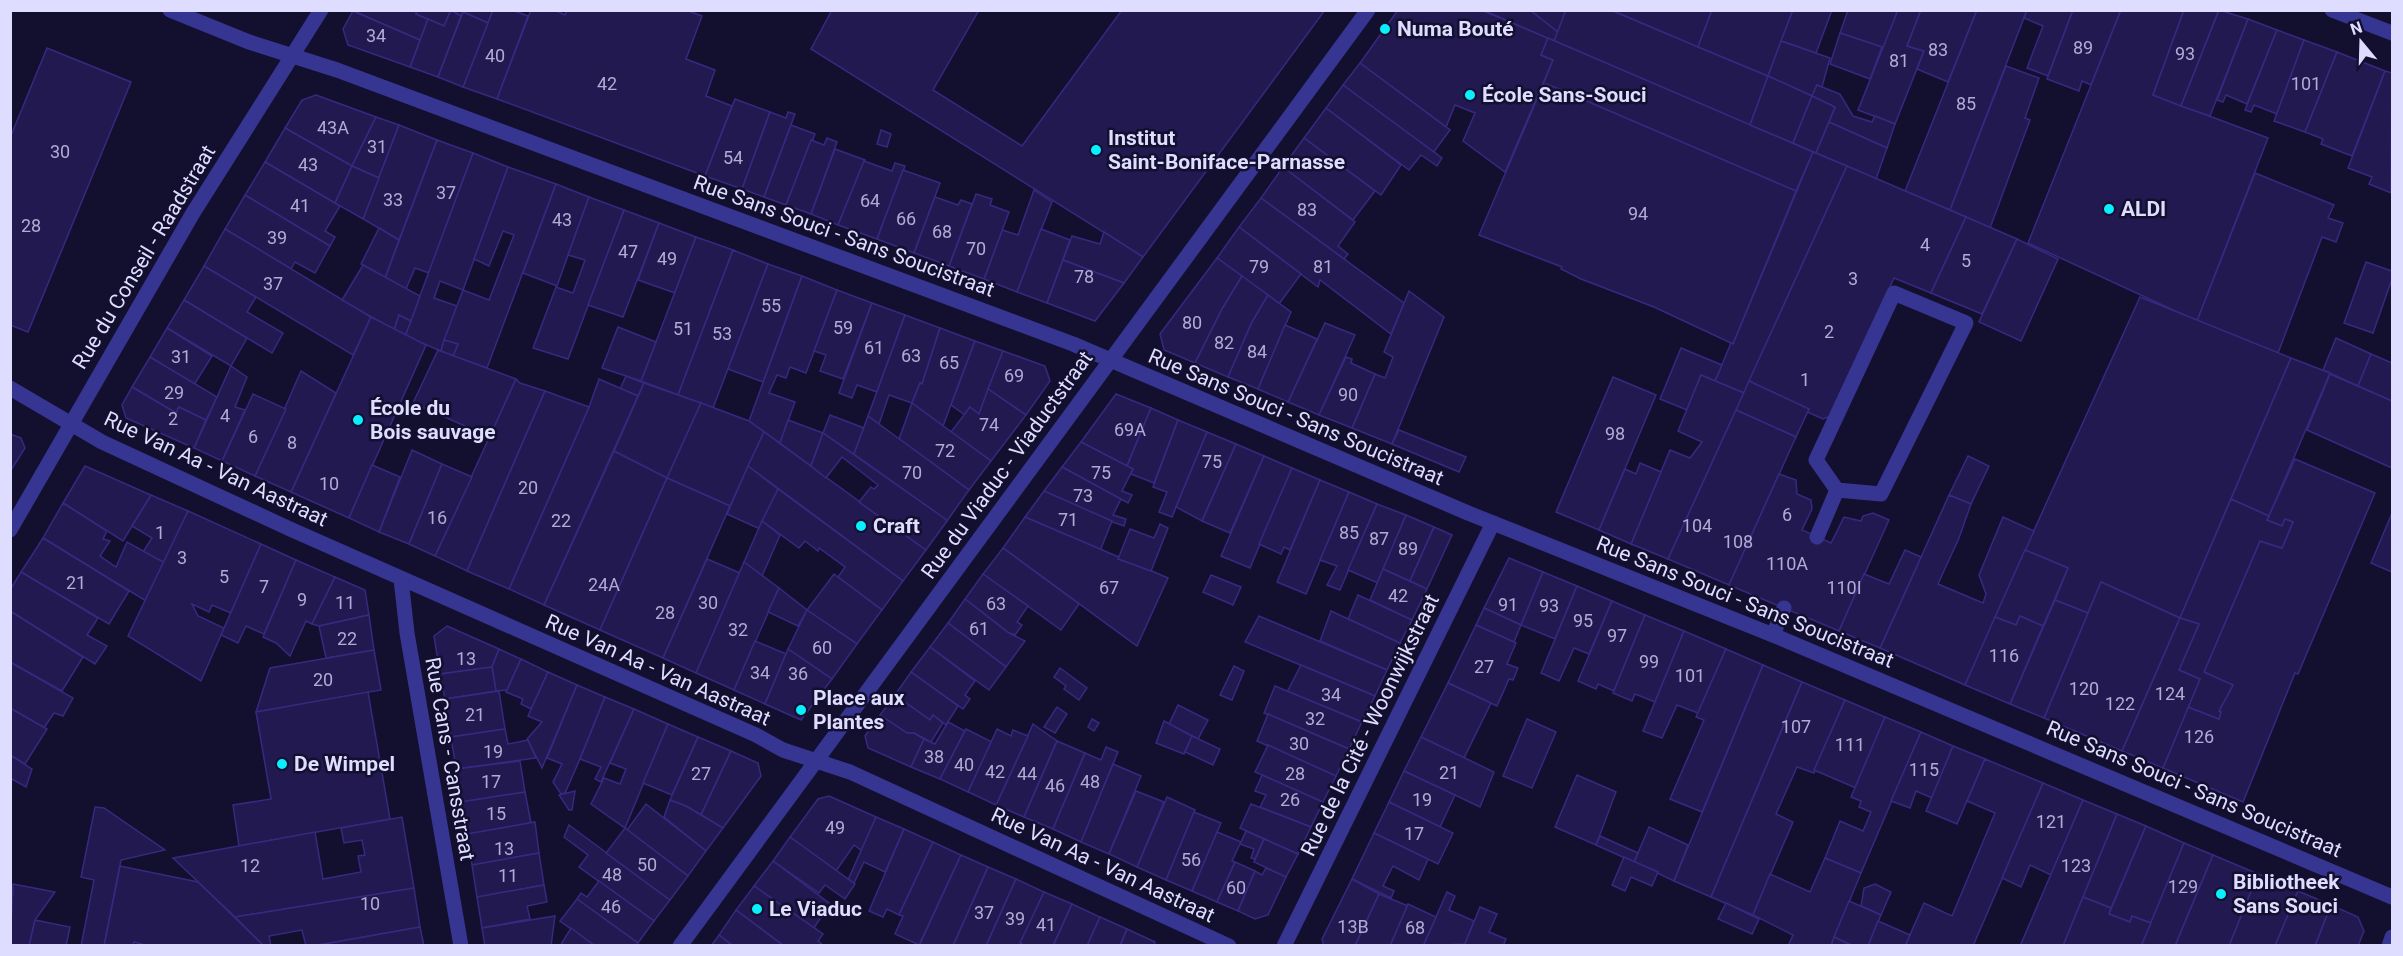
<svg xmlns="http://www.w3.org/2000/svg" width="2403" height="956" font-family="Roboto,sans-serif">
  <rect width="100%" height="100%" fill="#130f2f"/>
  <!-- building -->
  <g fill="#231951" stroke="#372980" stroke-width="1.5">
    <path d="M417,10L416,14L428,19L420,40L353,11Z"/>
    <path d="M417,10H451L444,26L416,14Z"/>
    <path d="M451,10L461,16L438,77L410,67L428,19L444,26Z"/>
    <path d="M452,10H493L488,23L463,12L461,16Z"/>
    <path d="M493,10H512L528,16L497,99L463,87Z"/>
    <path d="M531,10H554L565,15L567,10H686L702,16L686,59L715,70L706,96L732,106L705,176L497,99Z"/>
    <path d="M832,10H979L933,90L1022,146L1122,10H1325L1143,257L811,49Z"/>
    <path d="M1398,10H1481L1548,38L1541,55L1553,60L1505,172L1463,141L1475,113L1455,105L1446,127L1360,63Z"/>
    <path d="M1483,10H1530L1558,32L1554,41Z"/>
    <path d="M1530,10H1566L1558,32Z"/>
    <path d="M1566,10H1611L1768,76L1750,125L1554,41Z"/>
    <path d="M1611,10H1712L1698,47Z"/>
    <path d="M1712,10H1793L1768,76L1698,47Z"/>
    <path d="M1793,10H1832L1816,53L1781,41Z"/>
    <path d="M1848,10H1898L1884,48L1840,33Z"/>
    <path d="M1898,10H1921L1907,46L1924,51L1895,124L1858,110Z"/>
    <path d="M1921,10H1977L1948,82L1917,69L1924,51L1907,46Z"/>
    <path d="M1977,10H2027L1950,210L1905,191Z"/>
    <path d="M2027,10H2073L2048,76L2027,68L2043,26L2024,18Z"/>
    <path d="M2073,10H2121L2091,85L2082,81L2079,91L2047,79Z"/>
    <path d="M2121,10H2184L2153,95L2268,138L2197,321L2028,243Z"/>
    <path d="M2184,10H2219L2181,106L2153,95Z"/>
    <path d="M2219,10L2248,19L2210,116L2181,106Z"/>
    <path d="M353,11L420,40L410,67L348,45L343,29Z"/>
    <path d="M463,12L488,23L463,87L438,77Z"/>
    <path d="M2248,19L2277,30L2247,104L2226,95L2223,102L2217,100Z"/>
    <path d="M2277,30L2304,40L2277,114L2254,105L2251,112L2245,110Z"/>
    <path d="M1840,33L1882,47L1870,79L1830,64Z"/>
    <path d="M1548,38L1813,152L1796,191L1543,85L1553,60L1541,55Z"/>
    <path d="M2304,40L2337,52L2305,132L2274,121Z"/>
    <path d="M1781,41L1830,58L1822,87L1817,85L1812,96L1768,76Z"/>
    <path d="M47,48L131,82L28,332L10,325V138Z"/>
    <path d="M2337,52L2385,71L2352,156L2321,144L2323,139L2305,132Z"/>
    <path d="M1360,63L1450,130L1433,153L1343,85Z"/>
    <path d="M2006,66L2039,78L2025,118L2030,120L1990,228L1950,210Z"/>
    <path d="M2385,71L2392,73L2391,193L2369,184L2372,177L2348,168Z"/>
    <path d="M1768,76L1812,96L1793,143L1750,125Z"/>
    <path d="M1547,84L1796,191L1733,344L1654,307L1581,279L1561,269L1562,267L1479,235L1543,85Z"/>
    <path d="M1343,85L1442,158L1437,166L1421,155L1409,170L1326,108Z"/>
    <path d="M1817,85L1840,94L1853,116L1872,122L1875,116L1895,124L1887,148L1829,122L1835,107L1812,96Z"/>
    <path d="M316,95L376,117L352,166L285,128L302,100Z"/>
    <path d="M1812,96L1835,107L1816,153L1793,143Z"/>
    <path d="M735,99L770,112L742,189L705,176Z"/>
    <path d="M1326,108L1401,165L1381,195L1304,138Z"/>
    <path d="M770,112L786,118L788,112L795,114L764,197L742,189Z"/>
    <path d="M376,117L399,125L379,178L352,166Z"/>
    <path d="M1829,122L1887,148L1876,179L1816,153Z"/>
    <path d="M399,125L437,140L399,240L363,219Z"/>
    <path d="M791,125L815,134L786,205L764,197Z"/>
    <path d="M285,128L352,166L335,203L265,162Z"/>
    <path d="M881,130L891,134L887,147L877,144Z"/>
    <path d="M827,138L837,142L811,214L786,205L811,140L824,145Z"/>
    <path d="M1304,138L1375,191L1353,220L1283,167Z"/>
    <path d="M437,140L473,153L429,273L415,268L406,289L385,278Z"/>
    <path d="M835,149L865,160L838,225L811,214Z"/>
    <path d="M1813,152L1847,166L1744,393L1715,381L1731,343L1733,344Z"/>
    <path d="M473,153L508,167L463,290L440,281L434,298L457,306L441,351L405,336Z"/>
    <path d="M864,161L892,171L895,163L905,166L877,239L838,225Z"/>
    <path d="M265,162L340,206L325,231L335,237L330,246L245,195Z"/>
    <path d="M352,166L379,178L363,219L335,203Z"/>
    <path d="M1847,166L1966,217L1931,293L1894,278L1831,416L1823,419L1807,412L1809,409L1749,381Z"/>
    <path d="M508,167L556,184L487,368L453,356L458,344L444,340L463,290L489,300L514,235L503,231L489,266L474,259Z"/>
    <path d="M1283,167L1355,222L1338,246L1348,254L1344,259L1261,198Z"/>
    <path d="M903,170L940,183L914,253L877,239Z"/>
    <path d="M2255,173L2334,205L2328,218L2343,223L2336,242L2322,237L2278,353L2197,321Z"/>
    <path d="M556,184L589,197L557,286L523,273Z"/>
    <path d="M1034,190L1052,202L1017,292L984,279L1002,230L1018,235Z"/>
    <path d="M976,194L992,199L990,205L1009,212L984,279L949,266Z"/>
    <path d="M245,195L330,246L315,273L295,262L291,269L225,229Z"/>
    <path d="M589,197L624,210L568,359L533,348L556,287L573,293L585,260L568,255Z"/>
    <path d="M935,197L958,205L961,200L972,204L949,266L914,253Z"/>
    <path d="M1261,198L1404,303L1391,334L1320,280L1318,287L1239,227Z"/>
    <path d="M624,210L659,223L623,317L588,305Z"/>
    <path d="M1966,217L2017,239L1982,314L1931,293Z"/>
    <path d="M659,223L696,237L675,293L638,280Z"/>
    <path d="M1239,227L1301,274L1279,304L1217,258Z"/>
    <path d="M379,228L399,240L385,278L361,264Z"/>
    <path d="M225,229L371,317L353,355L204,266Z"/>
    <path d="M1041,229L1070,240L1047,303L1017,292Z"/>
    <path d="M1104,232L1143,257L1124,283L1063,260L1072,236L1100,244Z"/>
    <path d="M696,237L733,250L678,395L641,381Z"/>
    <path d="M2017,239L2058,259L2021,341L1979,322Z"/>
    <path d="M733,250L768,264L713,408L678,395Z"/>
    <path d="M1217,258L1242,276L1222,309L1195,363L1164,350L1160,334Z"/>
    <path d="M1063,260L1124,283L1095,321L1047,303Z"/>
    <path d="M2366,262L2392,271V279L2373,333L2344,323Z"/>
    <path d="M768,264L802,276L763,382L728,369Z"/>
    <path d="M363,265L420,296L411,321L399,315L394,330L342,300Z"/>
    <path d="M204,266L256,297L247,312L283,333L272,353L184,300Z"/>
    <path d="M802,276L837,290L806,373L790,367L786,378L777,375L769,393L795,402L780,443L749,421Z"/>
    <path d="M1242,276L1268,295L1252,322L1228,377L1195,363L1222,309Z"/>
    <path d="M837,290L872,303L843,379L820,371L826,355L814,351Z"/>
    <path d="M1409,291L1444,317L1392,444L1352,428L1375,374L1385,378L1393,357L1384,352Z"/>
    <path d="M1268,295L1291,312L1258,389L1228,377L1252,322Z"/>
    <path d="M2140,297L2291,358L2180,618L2101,582L2088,613L2055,600L2068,568L2025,550Z"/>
    <path d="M184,300L247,338L231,366L167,328Z"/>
    <path d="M872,303L905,315L877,392L857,385L852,398L839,393Z"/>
    <path d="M399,315L411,321L405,336L394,330Z"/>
    <path d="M905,315L940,328L922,384L920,383L912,403L889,395L879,424L868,416Z"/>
    <path d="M371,317L426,345L349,518L291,492Z"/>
    <path d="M1325,323L1355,335L1319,415L1288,402Z"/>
    <path d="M1285,325L1317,339L1288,402L1258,389Z"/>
    <path d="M618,327L656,342L641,381L602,368Z"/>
    <path d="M167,328L212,356L194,385L150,357Z"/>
    <path d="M940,328L975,341L943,426L912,403L920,383L922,384Z"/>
    <path d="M2336,338L2371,354L2358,386L2323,370Z"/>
    <path d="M444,340L458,344L453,356L441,351Z"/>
    <path d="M975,341L1003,351L979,414L970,407L965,415L951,405Z"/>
    <path d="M1681,348L1722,365L1715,381L1701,375L1687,410L1660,399Z"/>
    <path d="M438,350L516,379L490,437L413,403Z"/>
    <path d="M1003,351L1045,366L1050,381L1026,415L988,389Z"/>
    <path d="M2371,354L2392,363V401L2358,386Z"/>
    <path d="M150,357L217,397L206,420L179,407L176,413L132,387Z"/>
    <path d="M1346,357L1352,359L1351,363L1375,374L1352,428L1319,415Z"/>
    <path d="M2291,358L2330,373L2269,516L2231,499Z"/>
    <path d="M231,366L247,377L235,407L245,410L222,461L194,448Z"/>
    <path d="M301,371L336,393L291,492L255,476Z"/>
    <path d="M2330,374L2392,401V468L2307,430Z"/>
    <path d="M1701,375L1744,393L1668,559L1631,544L1670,450L1690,458L1702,442L1678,431Z"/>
    <path d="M626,376L644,383L638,396L620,389Z"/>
    <path d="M1613,377L1656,395L1599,530L1556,512Z"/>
    <path d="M516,379L520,383L545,391L467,571L435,556Z"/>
    <path d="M599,379L638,396L544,605L509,589L589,407Z"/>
    <path d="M1749,381L1809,409L1796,437L1736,410Z"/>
    <path d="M644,383L701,403L667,478L614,451Z"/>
    <path d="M132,387L176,413L179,407L206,420L194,448L126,418L122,405Z"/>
    <path d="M988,389L1026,415L991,461L951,432L970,407L979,414Z"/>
    <path d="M545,391L589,407L509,589L467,571Z"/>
    <path d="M253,394L286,409L255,476L222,461Z"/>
    <path d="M1116,394L1151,408L1127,466L1081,442Z"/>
    <path d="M701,403L749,421L764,432L730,506L667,478Z"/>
    <path d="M912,403L991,461L969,490L899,439Z"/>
    <path d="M1151,408L1178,420L1154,483L1131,474L1133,469L1127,466Z"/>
    <path d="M1736,410L1796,437L1729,585L1668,559Z"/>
    <path d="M830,415L864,428L854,454L823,433Z"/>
    <path d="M868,416L969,490L947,521L854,454Z"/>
    <path d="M788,420L823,433L811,466L780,443Z"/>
    <path d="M1178,420L1207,432L1172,517L1159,512L1167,492L1153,487Z"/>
    <path d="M1399,430L1466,457L1459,472L1392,444Z"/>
    <path d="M764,432L926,550L903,581L748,466Z"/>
    <path d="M1207,432L1236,444L1202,521L1176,507Z"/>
    <path d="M823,433L944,518L947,521L926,550L859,502L871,487L874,489L878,485L842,457L826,478L811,466Z"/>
    <path d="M10,434L21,438L25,448L10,472Z"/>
    <path d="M1081,442L1133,469L1122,491L1132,495L1128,503L1062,467Z"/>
    <path d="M1236,444L1264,456L1230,533L1202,521Z"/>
    <path d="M412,450L442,464L409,544L379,532Z"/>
    <path d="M614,451L667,478L600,630L544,605Z"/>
    <path d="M1264,456L1292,468L1250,568L1221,556Z"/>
    <path d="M1968,456L1989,466L1971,504L1949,495Z"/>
    <path d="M2295,459L2375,493L2298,674L2295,673L2243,802L2163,768L2188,707L2219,719L2221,712L2219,711L2233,685L2204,672L2260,541L2282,548L2293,522L2285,519L2282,526L2267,520Z"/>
    <path d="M1640,463L1661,472L1631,544L1599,530L1625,469L1636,474Z"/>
    <path d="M442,464L472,477L435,556L409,544Z"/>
    <path d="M372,465L400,477L379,532L349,518Z"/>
    <path d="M85,466L151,495L123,541L63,503Z"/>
    <path d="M748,466L778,489L760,529L727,514Z"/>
    <path d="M1062,467L1121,499L1113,515L1126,519L1124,526L1087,513L1044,491Z"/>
    <path d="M1292,468L1320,480L1290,550L1284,547L1281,554L1259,544Z"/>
    <path d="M1779,474L1796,480L1797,494L1811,500L1812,509L1802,530L1831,543L1844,517L1861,521L1863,516L1873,513L1889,520L1839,631L1729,585Z"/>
    <path d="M667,478L730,506L663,658L600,630Z"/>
    <path d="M1320,480L1349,492L1306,594L1277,582Z"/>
    <path d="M778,489L903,581L882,610L838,577L845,567L819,548L818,551L805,541L799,548L762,521Z"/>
    <path d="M1044,491L1112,521L1100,551L1025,517Z"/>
    <path d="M1349,492L1377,504L1340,590L1327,585L1337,566L1320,560Z"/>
    <path d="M151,495L188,511L165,563L143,552L152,538L132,526Z"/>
    <path d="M1949,495L1971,504L1959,538L1938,584L1983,603L1986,594L1979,575L2003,517L2034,531L1965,685L1880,648Z"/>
    <path d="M2231,499L2269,516L2267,520L2282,526L2285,519L2293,522L2282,548L2260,541L2204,672L2233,685L2219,711L2221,712L2219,719L2188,707L2200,679L2179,670L2199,624L2180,618Z"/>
    <path d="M63,503L107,531L103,539L110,541L100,556L116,567L127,542L165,563L146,601L43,538Z"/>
    <path d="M1377,504L1406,515L1378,583L1348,570Z"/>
    <path d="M188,511L261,544L231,613L212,605L209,612L192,604L198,616L224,628L201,681L128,636Z"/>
    <path d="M2392,513V572L2371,563Z"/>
    <path d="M1406,515L1434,527L1410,581L1383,569Z"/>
    <path d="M1025,517L1168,578L1137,646L1003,548Z"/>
    <path d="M762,521L780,535L762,576L744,562Z"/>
    <path d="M1160,524L1168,528L1151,571L1118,559L1130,529L1154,538Z"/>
    <path d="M1434,527L1452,535L1427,589L1410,581Z"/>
    <path d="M43,538L129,591L109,624L21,572Z"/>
    <path d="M261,544L296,560L264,634L246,626L238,643L221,635Z"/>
    <path d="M1003,548L1079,604L1061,630L983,574Z"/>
    <path d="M1905,550L1921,557L1880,648L1839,631L1864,574L1889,584Z"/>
    <path d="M2025,550L2068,568L2043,626L2020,616L2016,625L1995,617Z"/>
    <path d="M1509,558L1543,572L1521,625L1484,608Z"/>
    <path d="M707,559L740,573L696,673L663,658Z"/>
    <path d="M296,560L335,577L312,624L306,621L290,656L276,643L263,637Z"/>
    <path d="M744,562L779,588L734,690L696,673Z"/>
    <path d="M1383,569L1427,589L1412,620L1370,600Z"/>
    <path d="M21,572L98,618L87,635L107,646L95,664L10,611V590Z"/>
    <path d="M1543,572L1577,586L1555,639L1521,625Z"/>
    <path d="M834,574L882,610L857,644L807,610Z"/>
    <path d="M983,574L1028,606L1017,622L1022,625L1015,635L1009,633L965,599Z"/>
    <path d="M1211,575L1241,587L1233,605L1203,592Z"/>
    <path d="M335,577L365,590L369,615L319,626L312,624Z"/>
    <path d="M2101,582L2180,618L2122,751L2044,718Z"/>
    <path d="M1577,586L1612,601L1589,654L1574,648L1559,681L1541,673Z"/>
    <path d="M779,588L807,610L798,626L768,612Z"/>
    <path d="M1358,595L1412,620L1400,643L1348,619Z"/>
    <path d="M965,599L1009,633L1025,641L1006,667L948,623Z"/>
    <path d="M2055,600L2088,613L2044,718L2010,704Z"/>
    <path d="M1612,601L1645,615L1614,691L1598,684L1596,689L1578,681Z"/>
    <path d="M1484,608L1521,625L1514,642L1476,625Z"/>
    <path d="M807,610L857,644L832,679L788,649Z"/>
    <path d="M10,611L83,657L62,691L10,662Z"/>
    <path d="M1331,611L1400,643L1387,670L1320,641Z"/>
    <path d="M369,615L374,650L326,658L319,626Z"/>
    <path d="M1645,615L1684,631L1655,702L1635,694L1632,701L1613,693Z"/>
    <path d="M1259,616L1387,670L1375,696L1245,642Z"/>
    <path d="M2020,616L2043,626L2010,704L1965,685L1995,617L2016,625Z"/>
    <path d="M2180,618L2199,624L2179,670L2200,679L2163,768L2122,751Z"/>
    <path d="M948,623L1006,667L989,690L930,647Z"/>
    <path d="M1476,625L1516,643L1507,664L1518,668L1513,680L1509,679L1497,706L1448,683Z"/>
    <path d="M447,626L499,649L492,667L440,674L434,636Z"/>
    <path d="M1684,631L1726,649L1698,713L1677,705L1662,738L1643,731Z"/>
    <path d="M755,641L786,654L765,704L734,690Z"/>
    <path d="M930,647L975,681L965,695L970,699L963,709L911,672Z"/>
    <path d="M499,649L521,659L507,690L496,691L492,667Z"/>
    <path d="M788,649L832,679L801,720L765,704Z"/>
    <path d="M1726,649L1763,665L1702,812L1670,799L1704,720L1696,717Z"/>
    <path d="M374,650L381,690L256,712L270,668Z"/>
    <path d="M521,659L548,672L531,709L521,704L523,699L506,692Z"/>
    <path d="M10,662L73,698L63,716L54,713L44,728L10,708Z"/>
    <path d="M1301,665L1375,696L1362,722L1287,692Z"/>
    <path d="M1763,665L1802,682L1711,897L1674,881Z"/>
    <path d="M1234,666L1244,671L1232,700L1220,695Z"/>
    <path d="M492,667L496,691L445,699L440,674Z"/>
    <path d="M1060,668L1087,688L1079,700L1064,689L1066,686L1054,677Z"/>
    <path d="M548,672L577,685L542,768L527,739L542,722L528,716Z"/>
    <path d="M911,672L958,706L946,725L933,715L930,720L895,695Z"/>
    <path d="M1802,682L1845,700L1814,773L1797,767L1776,814L1793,822L1753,915L1711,897Z"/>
    <path d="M1448,683L1491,703L1464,758L1421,737Z"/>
    <path d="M577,685L605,697L580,759L565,793L561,794L553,782L562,764L547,758Z"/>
    <path d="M1275,686L1362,722L1349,749L1264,713Z"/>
    <path d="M499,691L505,729L451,737L445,699Z"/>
    <path d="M368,692L390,819L239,846L233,805L271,799L256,712Z"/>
    <path d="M895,695L930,720L933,715L943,723L931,742L914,733H907L880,715Z"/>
    <path d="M605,697L634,709L601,782L595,779L601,767L580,759Z"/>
    <path d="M1845,700L1885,717L1856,788L1814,770Z"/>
    <path d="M1178,705L1208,720L1198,739L1169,724Z"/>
    <path d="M1057,707L1067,714L1055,733L1044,727Z"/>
    <path d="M10,708L47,729L25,764L10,755Z"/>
    <path d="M634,709L668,724L625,828L591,804L604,778L620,784L626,769L610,763Z"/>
    <path d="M1268,714L1349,749L1336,776L1257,741Z"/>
    <path d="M880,715L907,733H914L924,739L911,767L868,748L865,736Z"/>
    <path d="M1885,717L1921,732L1861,873L1825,858L1840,821L1863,831L1871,812L1859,807L1861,801L1851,797Z"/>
    <path d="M1092,719L1099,723L1094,731L1088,727Z"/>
    <path d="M1527,719L1556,732L1532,788L1503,776Z"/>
    <path d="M1164,721L1192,736L1184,754L1156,743Z"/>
    <path d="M948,722L965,731L940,779L911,767L924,739L935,744Z"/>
    <path d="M668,724L698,737L672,795L643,783Z"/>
    <path d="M1033,724L1057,741L1024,817L996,805Z"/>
    <path d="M505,729L508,744L528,740L536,758L456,769L451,737Z"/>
    <path d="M966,729L992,742L968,792L940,779Z"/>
    <path d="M997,729L1011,736L1013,730L1028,736L996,805L968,792Z"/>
    <path d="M1921,732L1953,746L1932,798L1916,791L1910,808L1891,801Z"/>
    <path d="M1192,736L1220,749L1213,765L1185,752Z"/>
    <path d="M698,737L731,751L701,815L686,806L670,800Z"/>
    <path d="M1421,737L1494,772L1480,807L1404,771Z"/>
    <path d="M1057,741L1085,753L1053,829L1024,817Z"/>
    <path d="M1268,745L1336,776L1323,802L1255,772Z"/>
    <path d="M1953,746L1985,759L1957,824L1926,811Z"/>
    <path d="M1106,747L1118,752L1081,842L1053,829L1085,753L1101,760Z"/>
    <path d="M731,751L758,763L761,776L723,828L701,815Z"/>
    <path d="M10,755L32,769L26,787L10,778Z"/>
    <path d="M1985,759L2043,783L2018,842L1973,946H1905L1924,903L1952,916L1995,813L1967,801Z"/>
    <path d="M520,761L525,792L461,802L456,769Z"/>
    <path d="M1113,764L1141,776L1109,854L1081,842Z"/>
    <path d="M1404,771L1455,795L1440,827L1389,802Z"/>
    <path d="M1262,775L1323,802L1311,827L1260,807L1266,795L1255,791Z"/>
    <path d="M1577,775L1616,792L1596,845L1555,827Z"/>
    <path d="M2043,783L2083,800L2051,875L2030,865L2021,887L2002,878Z"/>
    <path d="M575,791L572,810H569L559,795Z"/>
    <path d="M1136,791L1164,802L1137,867L1109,854Z"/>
    <path d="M525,792L531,823L467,834L461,802Z"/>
    <path d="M829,796L876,817L862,851L854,845L836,871L790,837L818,799Z"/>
    <path d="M1167,797L1195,810L1166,880L1137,867Z"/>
    <path d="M670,800L686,806L723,828L706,851L664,817Z"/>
    <path d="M2083,800L2117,814L2063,946H2020Z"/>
    <path d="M1389,802L1453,833L1438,864L1374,833Z"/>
    <path d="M646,804L706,851L688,876L627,830Z"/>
    <path d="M1251,804L1311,827L1298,854L1240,828Z"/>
    <path d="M95,807L104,808L165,850L121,860L104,946H81L94,880L81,877Z"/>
    <path d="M1194,812L1221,823L1192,891L1166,880Z"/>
    <path d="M2117,814L2146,826L2111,908L2083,897Z"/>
    <path d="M402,817L414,888L235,917L173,858L315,832L323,879L361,872L358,856L365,855L362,840L344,843L341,828Z"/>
    <path d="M876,817L904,829L885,872L864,862L854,883L848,880Z"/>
    <path d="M535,822L539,853L472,865L467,834Z"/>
    <path d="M569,825L670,900L654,921L579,867L588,855L564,837Z"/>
    <path d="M2146,826L2184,843L2151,923L2132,916L2130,922L2109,914Z"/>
    <path d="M1649,827L1688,845L1674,881L1634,862Z"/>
    <path d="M625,828L688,876L670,900L606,853Z"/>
    <path d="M904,829L933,842L899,915L887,909L883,917L869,911Z"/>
    <path d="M1246,831L1264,839L1255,859L1251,858L1254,849L1240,844Z"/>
    <path d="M1217,832L1241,842L1232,861L1235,862L1217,902L1192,891Z"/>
    <path d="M1374,833L1428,859L1419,880L1393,866L1383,886L1394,891L1391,898L1352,879Z"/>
    <path d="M1600,836L1638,853L1634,862L1596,845Z"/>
    <path d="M790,837L855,884L845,899L825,885L819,893L773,861Z"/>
    <path d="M1264,839L1298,854L1286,877L1254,862Z"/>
    <path d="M933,842L961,855L919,945L895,934L903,916L899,915Z"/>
    <path d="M2184,843L2213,855L2175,946H2141Z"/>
    <path d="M539,853L544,885L477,897L472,865Z"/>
    <path d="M961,855L988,867L953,946H919Z"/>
    <path d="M2213,855L2258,874L2232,939L2229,946H2175Z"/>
    <path d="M1624,857L1658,872L1652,886L1631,877L1625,891L1612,885Z"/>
    <path d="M1825,858L1861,873L1831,946H1788L1793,935L1753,915L1770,874L1810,892Z"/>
    <path d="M773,861L837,909L832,916L825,911L814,928L754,886Z"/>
    <path d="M1235,862L1255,871L1238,911L1217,902Z"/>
    <path d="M120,866L198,882L264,946H149L134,942L133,946H104Z"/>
    <path d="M988,867L1016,879L986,946H953Z"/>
    <path d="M1266,868L1286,877L1268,915L1255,919L1238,911L1255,871L1262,875Z"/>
    <path d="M2258,874L2298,891L2275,946H2229Z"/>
    <path d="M1016,879L1044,892L1020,946H986Z"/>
    <path d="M1352,879L1379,894L1355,946H1324L1322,939Z"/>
    <path d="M599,881L654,921L638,943L577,899L581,893L587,897Z"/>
    <path d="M13,884L55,892L35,920L29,946H10Z"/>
    <path d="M1875,884L1891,892L1881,915L1861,906L1864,888Z"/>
    <path d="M544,885L547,902L527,906L530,919L482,928L477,897Z"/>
    <path d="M754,886L823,934L818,941L824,946H784L736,910Z"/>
    <path d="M414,888L420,927L313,946H306L302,930L269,936L271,946H264L235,917Z"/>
    <path d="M2298,891L2331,905L2315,946H2275Z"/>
    <path d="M1044,892L1072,904L1053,946H1025L1020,943Z"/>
    <path d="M1447,892L1455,896L1449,910L1474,921L1465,944L1423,946Z"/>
    <path d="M1379,894L1408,906L1390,946H1355Z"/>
    <path d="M2083,897L2111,908L2109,914L2130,922L2132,916L2151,923L2141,946H2063Z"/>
    <path d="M577,899L638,943L637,946H595L560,921Z"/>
    <path d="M1849,901L1881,915L1868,946H1853L1834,937Z"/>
    <path d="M1726,903L1759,919L1752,934L1718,919Z"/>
    <path d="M1072,904L1100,917L1087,946H1053Z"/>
    <path d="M1408,904L1436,917L1433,924L1423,946H1390Z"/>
    <path d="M2331,905L2358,917L2364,931L2358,946H2315Z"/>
    <path d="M1480,907L1497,914L1489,932L1506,939L1503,946H1464Z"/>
    <path d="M736,910L784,946H733L719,935Z"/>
    <path d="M555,916L551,946H485L482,928Z"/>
    <path d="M1100,917L1127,929L1120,946H1087Z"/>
    <path d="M35,920L70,927L66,946H29Z"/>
    <path d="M1878,921L1910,935L1905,946H1868Z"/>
    <path d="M420,927L424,946H313Z"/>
    <path d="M571,928L595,946H560Z"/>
    <path d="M1127,929L1155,942L1154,946H1120Z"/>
    <path d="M719,935L733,946H711Z"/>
    <path d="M1834,937L1853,946H1831Z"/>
  </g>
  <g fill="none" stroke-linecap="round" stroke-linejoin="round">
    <!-- service -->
    <g stroke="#363692" stroke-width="15">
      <path d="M1894,293L1966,323L1881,494L1837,490L1816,460Z"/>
      <path d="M1817,537L1837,490"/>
      <path d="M1773,635L1784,608"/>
    </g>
    <!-- minor -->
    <g stroke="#363692" stroke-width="15">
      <path d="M170,10L249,42L337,70L1073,344L1468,513L1773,635L2392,897"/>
      <path d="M2332,10L2392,33"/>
      <path d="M10,388L102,442L290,529L756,735L783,750L850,772L1229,946"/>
      <path d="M10,530L193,213L321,10"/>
      <path d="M401,579L407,633L461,946"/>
      <path d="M680,946L1368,10"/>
      <path d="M1284,946L1493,523"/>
      <path d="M2389,946L2392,937"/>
    </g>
  </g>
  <!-- markers -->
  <g fill="#09efff" stroke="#130f2f" stroke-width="2">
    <circle cx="1385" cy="29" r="6"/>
    <circle cx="1470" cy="95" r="6"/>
    <circle cx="1096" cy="150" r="6"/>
    <circle cx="2109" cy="209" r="6"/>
    <circle cx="358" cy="420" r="6"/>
    <circle cx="861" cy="526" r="6"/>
    <circle cx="801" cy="710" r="6"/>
    <circle cx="282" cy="764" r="6"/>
    <circle cx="2221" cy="894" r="6"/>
    <circle cx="757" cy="909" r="6"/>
  </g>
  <g text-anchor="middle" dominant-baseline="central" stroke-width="5" stroke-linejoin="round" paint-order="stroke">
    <!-- number labels -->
    <g font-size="18" fill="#b0acd4">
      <text x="376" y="35">34</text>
      <text x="2083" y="47">89</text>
      <text x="1938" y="49">83</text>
      <text x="2185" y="53">93</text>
      <text x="495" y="55">40</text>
      <text x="1899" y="60">81</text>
      <text x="607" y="83">42</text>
      <text x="2306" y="83">101</text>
      <text x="1966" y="103">85</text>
      <text x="333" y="127">43A</text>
      <text x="377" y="146">31</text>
      <text x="60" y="151">30</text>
      <text x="733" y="157">54</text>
      <text x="308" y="164">43</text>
      <text x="446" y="192">37</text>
      <text x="393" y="199">33</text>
      <text x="870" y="200">64</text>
      <text x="300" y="205">41</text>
      <text x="1307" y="209">83</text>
      <text x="1638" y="213">94</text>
      <text x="906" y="218">66</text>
      <text x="562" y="219">43</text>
      <text x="31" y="225">28</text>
      <text x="942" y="231">68</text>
      <text x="277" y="237">39</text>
      <text x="1925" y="244">4</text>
      <text x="976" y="248">70</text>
      <text x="628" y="251">47</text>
      <text x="667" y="258">49</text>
      <text x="1966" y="260">5</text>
      <text x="1259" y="266">79</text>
      <text x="1323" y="266">81</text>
      <text x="1084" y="276">78</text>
      <text x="1853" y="278">3</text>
      <text x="273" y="283">37</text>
      <text x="771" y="305">55</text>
      <text x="1192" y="322">80</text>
      <text x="843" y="327">59</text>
      <text x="683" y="328">51</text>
      <text x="1829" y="331">2</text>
      <text x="722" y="333">53</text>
      <text x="1224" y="342">82</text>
      <text x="874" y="347">61</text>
      <text x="1257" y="351">84</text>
      <text x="911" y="355">63</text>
      <text x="181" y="356">31</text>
      <text x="949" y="362">65</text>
      <text x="1014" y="375">69</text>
      <text x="1805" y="379">1</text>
      <text x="174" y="392">29</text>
      <text x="1348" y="394">90</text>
      <text x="225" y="415">4</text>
      <text x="173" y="418">2</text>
      <text x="989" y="424">74</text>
      <text x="1130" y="429">69A</text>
      <text x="1615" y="433">98</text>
      <text x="253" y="436">6</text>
      <text x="292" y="442">8</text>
      <text x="945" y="450">72</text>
      <text x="1212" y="461">75</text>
      <text x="912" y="472">70</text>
      <text x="1101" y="472">75</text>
      <text x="329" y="483">10</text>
      <text x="528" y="487">20</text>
      <text x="1083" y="495">73</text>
      <text x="1787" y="514">6</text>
      <text x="437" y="517">16</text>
      <text x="1068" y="519">71</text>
      <text x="561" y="520">22</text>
      <text x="1697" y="525">104</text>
      <text x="160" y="532">1</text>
      <text x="1349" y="532">85</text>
      <text x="1379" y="538">87</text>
      <text x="1738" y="541">108</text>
      <text x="1408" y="548">89</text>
      <text x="182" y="557">3</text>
      <text x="1787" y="563">110A</text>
      <text x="224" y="576">5</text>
      <text x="76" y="582">21</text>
      <text x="604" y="584">24A</text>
      <text x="264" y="586">7</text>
      <text x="1109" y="587">67</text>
      <text x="1844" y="587">110I</text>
      <text x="1398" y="595">42</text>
      <text x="302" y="599">9</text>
      <text x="345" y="602">11</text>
      <text x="708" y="602">30</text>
      <text x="996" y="603">63</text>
      <text x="1508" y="604">91</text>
      <text x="1549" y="605">93</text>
      <text x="665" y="612">28</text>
      <text x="1583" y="620">95</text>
      <text x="979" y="628">61</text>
      <text x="738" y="629">32</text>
      <text x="1617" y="635">97</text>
      <text x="347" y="638">22</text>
      <text x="822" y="647">60</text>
      <text x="2004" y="655">116</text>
      <text x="466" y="658">13</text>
      <text x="1649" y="661">99</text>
      <text x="1484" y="666">27</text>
      <text x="760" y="672">34</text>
      <text x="798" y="673">36</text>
      <text x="1690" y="675">101</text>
      <text x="323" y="679">20</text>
      <text x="2084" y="688">120</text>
      <text x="2170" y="693">124</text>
      <text x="1331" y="694">34</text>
      <text x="2120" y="703">122</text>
      <text x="475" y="714">21</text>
      <text x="1315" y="718">32</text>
      <text x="1796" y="726">107</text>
      <text x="2199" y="736">126</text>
      <text x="1299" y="743">30</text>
      <text x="1850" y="744">111</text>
      <text x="493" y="751">19</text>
      <text x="934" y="756">38</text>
      <text x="964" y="764">40</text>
      <text x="1924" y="769">115</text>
      <text x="995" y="771">42</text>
      <text x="1449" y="772">21</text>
      <text x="701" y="773">27</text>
      <text x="1027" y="773">44</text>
      <text x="1295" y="773">28</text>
      <text x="491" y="781">17</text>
      <text x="1090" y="781">48</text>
      <text x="1055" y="785">46</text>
      <text x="1290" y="799">26</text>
      <text x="1422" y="799">19</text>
      <text x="496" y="813">15</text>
      <text x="2051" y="821">121</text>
      <text x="835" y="827">49</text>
      <text x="1414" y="833">17</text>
      <text x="504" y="848">13</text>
      <text x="1191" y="859">56</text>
      <text x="647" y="864">50</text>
      <text x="250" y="865">12</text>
      <text x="2076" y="865">123</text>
      <text x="612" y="874">48</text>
      <text x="508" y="875">11</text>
      <text x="2183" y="886">129</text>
      <text x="1236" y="887">60</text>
      <text x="370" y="903">10</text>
      <text x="611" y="906">46</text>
      <text x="984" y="912">37</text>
      <text x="1015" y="918">39</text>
      <text x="1046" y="924">41</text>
      <text x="1353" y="926">13B</text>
      <text x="1415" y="927">68</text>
    </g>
    <!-- poi labels -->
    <g font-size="21" font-weight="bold" fill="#dfddff" stroke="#130f2f" text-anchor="start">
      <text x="1397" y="29">Numa Bouté</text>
      <text x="1482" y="95">École Sans-Souci</text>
      <text x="1108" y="138">Institut<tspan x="1108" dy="24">Saint-Boniface-Parnasse</tspan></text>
      <text x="2121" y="209">ALDI</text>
      <text x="370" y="408">École du<tspan x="370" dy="24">Bois sauvage</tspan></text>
      <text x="873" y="526">Craft</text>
      <text x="813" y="698">Place aux<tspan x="813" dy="24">Plantes</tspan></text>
      <text x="294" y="764">De Wimpel</text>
      <text x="2233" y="882">Bibliotheek<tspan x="2233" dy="24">Sans Souci</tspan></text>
      <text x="769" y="909">Le Viaduc</text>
    </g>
    <!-- street labels -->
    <g font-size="21" fill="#dfddff" stroke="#130f2f">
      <text transform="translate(844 236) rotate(20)">Rue Sans Souci - Sans Soucistraat</text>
      <text transform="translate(144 257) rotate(-59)">Rue du Conseil - Raadstraat</text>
      <text transform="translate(1296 417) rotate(23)">Rue Sans Souci - Sans Soucistraat</text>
      <text transform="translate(1007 465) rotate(-54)">Rue du Viaduc - Viaductstraat</text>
      <text transform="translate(216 469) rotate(25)">Rue Van Aa - Van Aastraat</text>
      <text transform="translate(1745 602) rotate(22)">Rue Sans Souci - Sans Soucistraat</text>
      <text transform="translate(658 670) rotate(24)">Rue Van Aa - Van Aastraat</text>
      <text transform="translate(1370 725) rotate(-64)">Rue de la Cité - Woonwijkstraat</text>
      <text transform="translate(450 759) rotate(80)">Rue Cans - Cansstraat</text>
      <text transform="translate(2194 789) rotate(23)">Rue Sans Souci - Sans Soucistraat</text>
      <text transform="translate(1103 865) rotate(25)">Rue Van Aa - Van Aastraat</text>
    </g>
  </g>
  <!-- border -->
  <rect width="2403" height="956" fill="none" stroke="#dfddff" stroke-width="24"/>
  <!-- north arrow -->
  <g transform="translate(2361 42) rotate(341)" stroke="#130f2f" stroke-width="4.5" paint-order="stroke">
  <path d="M0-4.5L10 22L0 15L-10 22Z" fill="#dfddff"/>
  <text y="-9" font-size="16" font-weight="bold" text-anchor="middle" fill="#dfddff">N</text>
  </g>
</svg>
